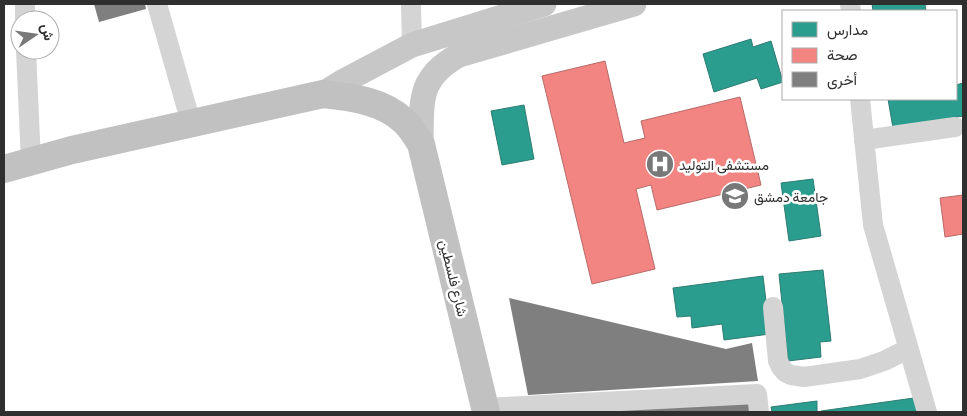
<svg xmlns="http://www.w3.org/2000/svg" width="967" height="416" font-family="Barlow,Vazirmatn,sans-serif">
  <rect width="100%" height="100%" fill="#fff"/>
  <!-- schools -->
  <g fill="#2a9d8f" stroke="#2c7c72">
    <path d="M872,4H925L926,11H873Z"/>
    <path d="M751,39L753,47L771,41L783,82L761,89L757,78L714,92L703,54Z"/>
    <path d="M963,83V116L893,128L888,99H956V85Z"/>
    <path d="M524,105L534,159L502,165L491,111Z"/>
    <path d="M813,179L821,236L789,241L781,183Z"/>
    <path d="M823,270L831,341L820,342L821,357L788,361L779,274Z"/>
    <path d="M763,276L770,334L724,340L722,324L692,328L691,316L677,317L673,288Z"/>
    <path d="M921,397L923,412H822L821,411Z"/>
    <path d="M817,401V412H772L771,407Z"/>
  </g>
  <!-- health -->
  <g fill="#f28482" stroke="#b86a69">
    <path d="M605,61L624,143L645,138L641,121L740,97L761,185L657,210L651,185L636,189L655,269L592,284L542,76Z"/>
    <path d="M963,195V234L945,237L940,198Z"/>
  </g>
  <!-- building -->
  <g fill="#7f7f7f">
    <path d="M94,4H145L146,9L99,22Z"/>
    <path d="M509,298L726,349L752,343L758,381L528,395Z"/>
    <path d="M754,402L755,412H585Z"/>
  </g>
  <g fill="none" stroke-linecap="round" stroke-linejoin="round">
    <!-- minor -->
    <g stroke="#d4d4d4" stroke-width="20">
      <path d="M25,4V20"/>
      <path d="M157,4L191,123"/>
      <path d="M411,4L412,45"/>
      <path d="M850,4L851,11"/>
      <path d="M26,50L31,162"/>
      <path d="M860,99L873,225L927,412"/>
      <path d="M864,140L955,127"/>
      <path d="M773,307L778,361L781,367L785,372L791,375L804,377L860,369L884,361L908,349"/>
      <path d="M485,408L757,394L759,412"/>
    </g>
    <!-- major -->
    <g stroke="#c7c7c7" stroke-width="25">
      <path d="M323,94L344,81L412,45L544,4"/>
      <path d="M421,144C422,102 417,78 459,55L634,4"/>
    </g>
    <!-- highway -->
    <path stroke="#c1c1c1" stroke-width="28" d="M4,169L72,150L323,94C351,97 383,101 404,121C411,127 416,136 421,144L486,412"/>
  </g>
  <!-- icons -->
  <defs>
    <symbol id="hospital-disc" viewBox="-11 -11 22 22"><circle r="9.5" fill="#787878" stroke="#fff"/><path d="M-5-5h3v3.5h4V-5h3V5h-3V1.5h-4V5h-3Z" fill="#fff"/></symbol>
    <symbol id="university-disc" viewBox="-11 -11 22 22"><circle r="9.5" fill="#787878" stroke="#fff"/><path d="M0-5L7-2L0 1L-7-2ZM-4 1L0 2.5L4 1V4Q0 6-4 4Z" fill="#fff"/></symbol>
  </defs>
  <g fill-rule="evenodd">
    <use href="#hospital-disc" x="644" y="148" width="32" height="32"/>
    <use href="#university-disc" x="719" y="180" width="32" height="32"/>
  </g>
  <g text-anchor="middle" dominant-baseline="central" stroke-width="5" stroke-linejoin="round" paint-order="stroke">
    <!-- poi labels -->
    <g font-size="14" fill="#2f2f2f" stroke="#fff" text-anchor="start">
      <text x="679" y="164">مستشفى التوليد</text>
      <text x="754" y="196">جامعة دمشق</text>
    </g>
    <!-- street labels -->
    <g font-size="14" fill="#2f2f2f" stroke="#fff">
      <text transform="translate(454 278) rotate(76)">شارع فلسطين</text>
    </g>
  </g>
  <!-- border -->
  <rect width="967" height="416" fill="none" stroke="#2f2f2f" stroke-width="10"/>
  <!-- legend -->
  <rect x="782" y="10" width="175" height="90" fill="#ffffff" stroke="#acacac"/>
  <rect x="792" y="22" width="25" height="15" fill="#2a9d8f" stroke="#acacac"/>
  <text x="827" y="35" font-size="15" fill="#2f2f2f">مدارس</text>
  <rect x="792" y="48" width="25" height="15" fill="#f28482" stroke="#acacac"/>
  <text x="827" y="60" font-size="15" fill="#2f2f2f">صحة</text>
  <rect x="792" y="72" width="25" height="15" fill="#7f7f7f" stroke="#acacac"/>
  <text x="827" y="85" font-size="15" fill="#2f2f2f">أخرى</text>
  <!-- north arrow -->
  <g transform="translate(35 35) rotate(77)"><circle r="24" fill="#ffffff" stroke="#acacac"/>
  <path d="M0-4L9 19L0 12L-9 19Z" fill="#787878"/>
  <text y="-8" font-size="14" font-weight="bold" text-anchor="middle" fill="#2f2f2f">ش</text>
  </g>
</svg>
